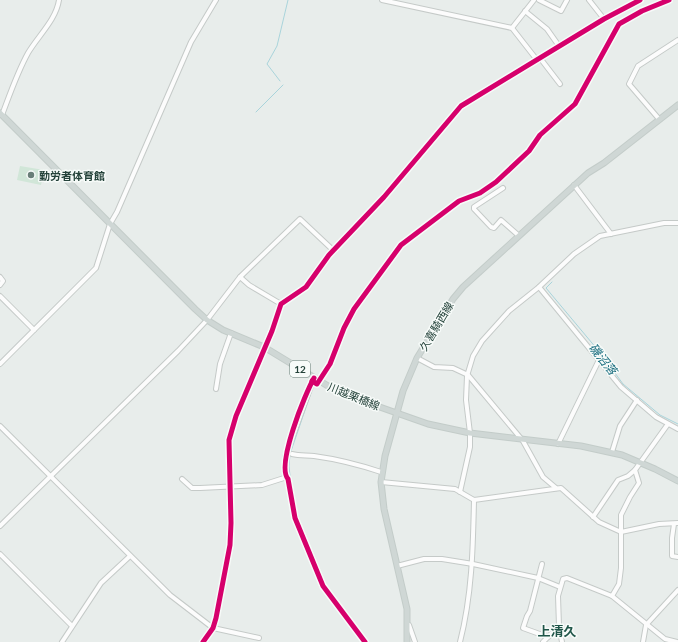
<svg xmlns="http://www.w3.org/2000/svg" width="678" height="642" font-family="Lato,'Noto Sans JP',sans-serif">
  <rect width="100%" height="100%" fill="#e8edeb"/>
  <!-- green -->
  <path fill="#d1e6d8" d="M20,166L44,170L41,185L17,180Z"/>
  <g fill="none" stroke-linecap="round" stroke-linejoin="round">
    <!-- stream -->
    <g stroke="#a9d4db" stroke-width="1">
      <path d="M280,81L267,64L277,46L288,0"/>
      <path d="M256,112L283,85"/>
      <path d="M537,136L575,100L618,23L641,9L664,0"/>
      <path d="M552,282L546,288L602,355L623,384L660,415L678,424"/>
      <path d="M318,377L329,361L350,311L399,244L457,200L485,188L523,154L535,139"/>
      <path d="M314,384L290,454L289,466L292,496L301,526L317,567L326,586L367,642"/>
    </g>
    <defs>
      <g id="minor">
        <path d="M382,0L512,28L537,60"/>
        <path d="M539,0L561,11L567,0"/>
        <path d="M589,0L604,19"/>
        <path d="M525,11L547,29L559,46"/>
        <path d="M512,28L534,0"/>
        <path d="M540,58L560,84"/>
        <path d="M2,115C10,94 17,73 28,53C38,36 56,20 59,0"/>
        <path d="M659,119L629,84L638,66L678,40"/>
        <path d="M574,185L611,234"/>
        <path d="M503,188L474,207V209L491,227L494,228L501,220L518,235"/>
        <path d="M0,277L3,281L0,285"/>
        <path d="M240,277L249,285L281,304"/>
        <path d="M539,287L621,387L656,417L678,429"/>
        <path d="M0,296L34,330"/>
        <path d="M417,358L434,367L453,368L468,375L523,441L543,477L556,488"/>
        <path d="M0,364L96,268L110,224L117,212L191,42L216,0"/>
        <path d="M216,389L220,364L231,333"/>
        <path d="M0,426L170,595L213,628L259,638"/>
        <path d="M558,444L599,360"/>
        <path d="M612,452L620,426L637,400"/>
        <path d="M292,454C300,456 307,455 314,456C336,459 360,465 381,472"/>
        <path d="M182,479L192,488H200L262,485L284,478L285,476V457L314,378"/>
        <path d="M381,482L455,489L474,500L561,488L599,522L621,532L659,524L678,523"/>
        <path d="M460,492L470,447V433L466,400L467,376L473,356L482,341L509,311L539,287L574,254L600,236L664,223H678"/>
        <path d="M593,517L618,480L628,476L635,470"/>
        <path d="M674,524L672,538V556L678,557"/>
        <path d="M0,526L178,351L207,320L240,277L300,219L334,251"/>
        <path d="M0,554L72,626"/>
        <path d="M542,564L530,611L527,616L523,628L548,637"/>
        <path d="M397,566L424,559H442L473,564L538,578L560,587"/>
        <path d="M612,596L619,584L621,568V515L630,497L639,483L635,470L668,424"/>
        <path d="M409,625L415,642"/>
        <path d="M559,626L562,642"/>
        <path d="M62,642L101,583L130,556"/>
        <path d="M203,642L213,628L216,618L230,545L231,523L229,440L236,416L272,331L281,304L306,287L329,255L384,197L461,106L604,19L640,0"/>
        <path d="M460,642C472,595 473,548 474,500"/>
        <path d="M543,642L559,626L558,596L563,579L567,578L612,596L665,639L677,642"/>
        <path d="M643,642L646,625L678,590"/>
      </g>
      <g id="major">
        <path d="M0,113L195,309L207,320L223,330L264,347L328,386L374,405L428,424L470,433L581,446L622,455L655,469L678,481"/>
        <path d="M407,642V609L384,509L381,482L385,456L403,391L417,358L453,299L463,287L588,173L604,163L678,105"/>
      </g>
    </defs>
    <!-- minor casing -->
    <use href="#minor" stroke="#c5cac8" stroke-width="6"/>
    <!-- major casing -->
    <use href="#major" stroke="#c3ccc9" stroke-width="7"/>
    <!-- minor -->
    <use href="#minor" stroke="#fcfcfc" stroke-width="4"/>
    <!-- major -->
    <use href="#major" stroke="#cfd7d5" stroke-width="5"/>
    <defs>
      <g id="cycleway">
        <path d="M314,378C305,394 276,465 288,479L295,518L323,586L365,642"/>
        <path d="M312,381L317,384L330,364L344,328L354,309L401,245L459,201L480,193L496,182L529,151L540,135L575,104L619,24L642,11L669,0"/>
        <path d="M203,642L213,628L216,618L230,545L231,523L229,440L236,416L272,331L281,304L306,287L329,255L384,197L461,106L604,19L640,0"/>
      </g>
    </defs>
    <!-- cycleway casing -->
    <use href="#cycleway" stroke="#f7fbf9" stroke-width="8"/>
    <!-- cycleway -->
    <use href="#cycleway" stroke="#d6006c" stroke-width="5"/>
  </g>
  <!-- markers -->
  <circle fill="#697e78" stroke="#f7fbf9" stroke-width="1.5" cx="31" cy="175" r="4"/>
  <g text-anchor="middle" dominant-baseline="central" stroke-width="3" stroke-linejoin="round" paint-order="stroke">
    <!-- shield labels -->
    <rect fill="#f7fbf9" stroke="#637a73" stroke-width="1" x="290" y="361" width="20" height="16" rx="3"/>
    <g font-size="10" font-weight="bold" fill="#24423a">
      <text x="300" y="369">12</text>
    </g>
    <!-- poi labels -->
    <g font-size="11" font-weight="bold" fill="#24423a" stroke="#f7fbf9" text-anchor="start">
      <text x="39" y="175">勤労者体育館</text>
    </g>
    <!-- street labels -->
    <g font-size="11" fill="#24423a" stroke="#f7fbf9">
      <text transform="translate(436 326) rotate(-59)">久喜騎西線</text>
      <text transform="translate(354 396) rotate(22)">川越栗橋線</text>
    </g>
    <!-- water labels -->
    <g font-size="12" font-style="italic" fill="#1c6f80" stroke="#f7fbf9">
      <text transform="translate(603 359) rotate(51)">磯沼落</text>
    </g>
    <!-- quarter labels -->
    <g font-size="13" font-weight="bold" fill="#1f5548" stroke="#f7fbf9">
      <text x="557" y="631">上清久</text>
    </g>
  </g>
</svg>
